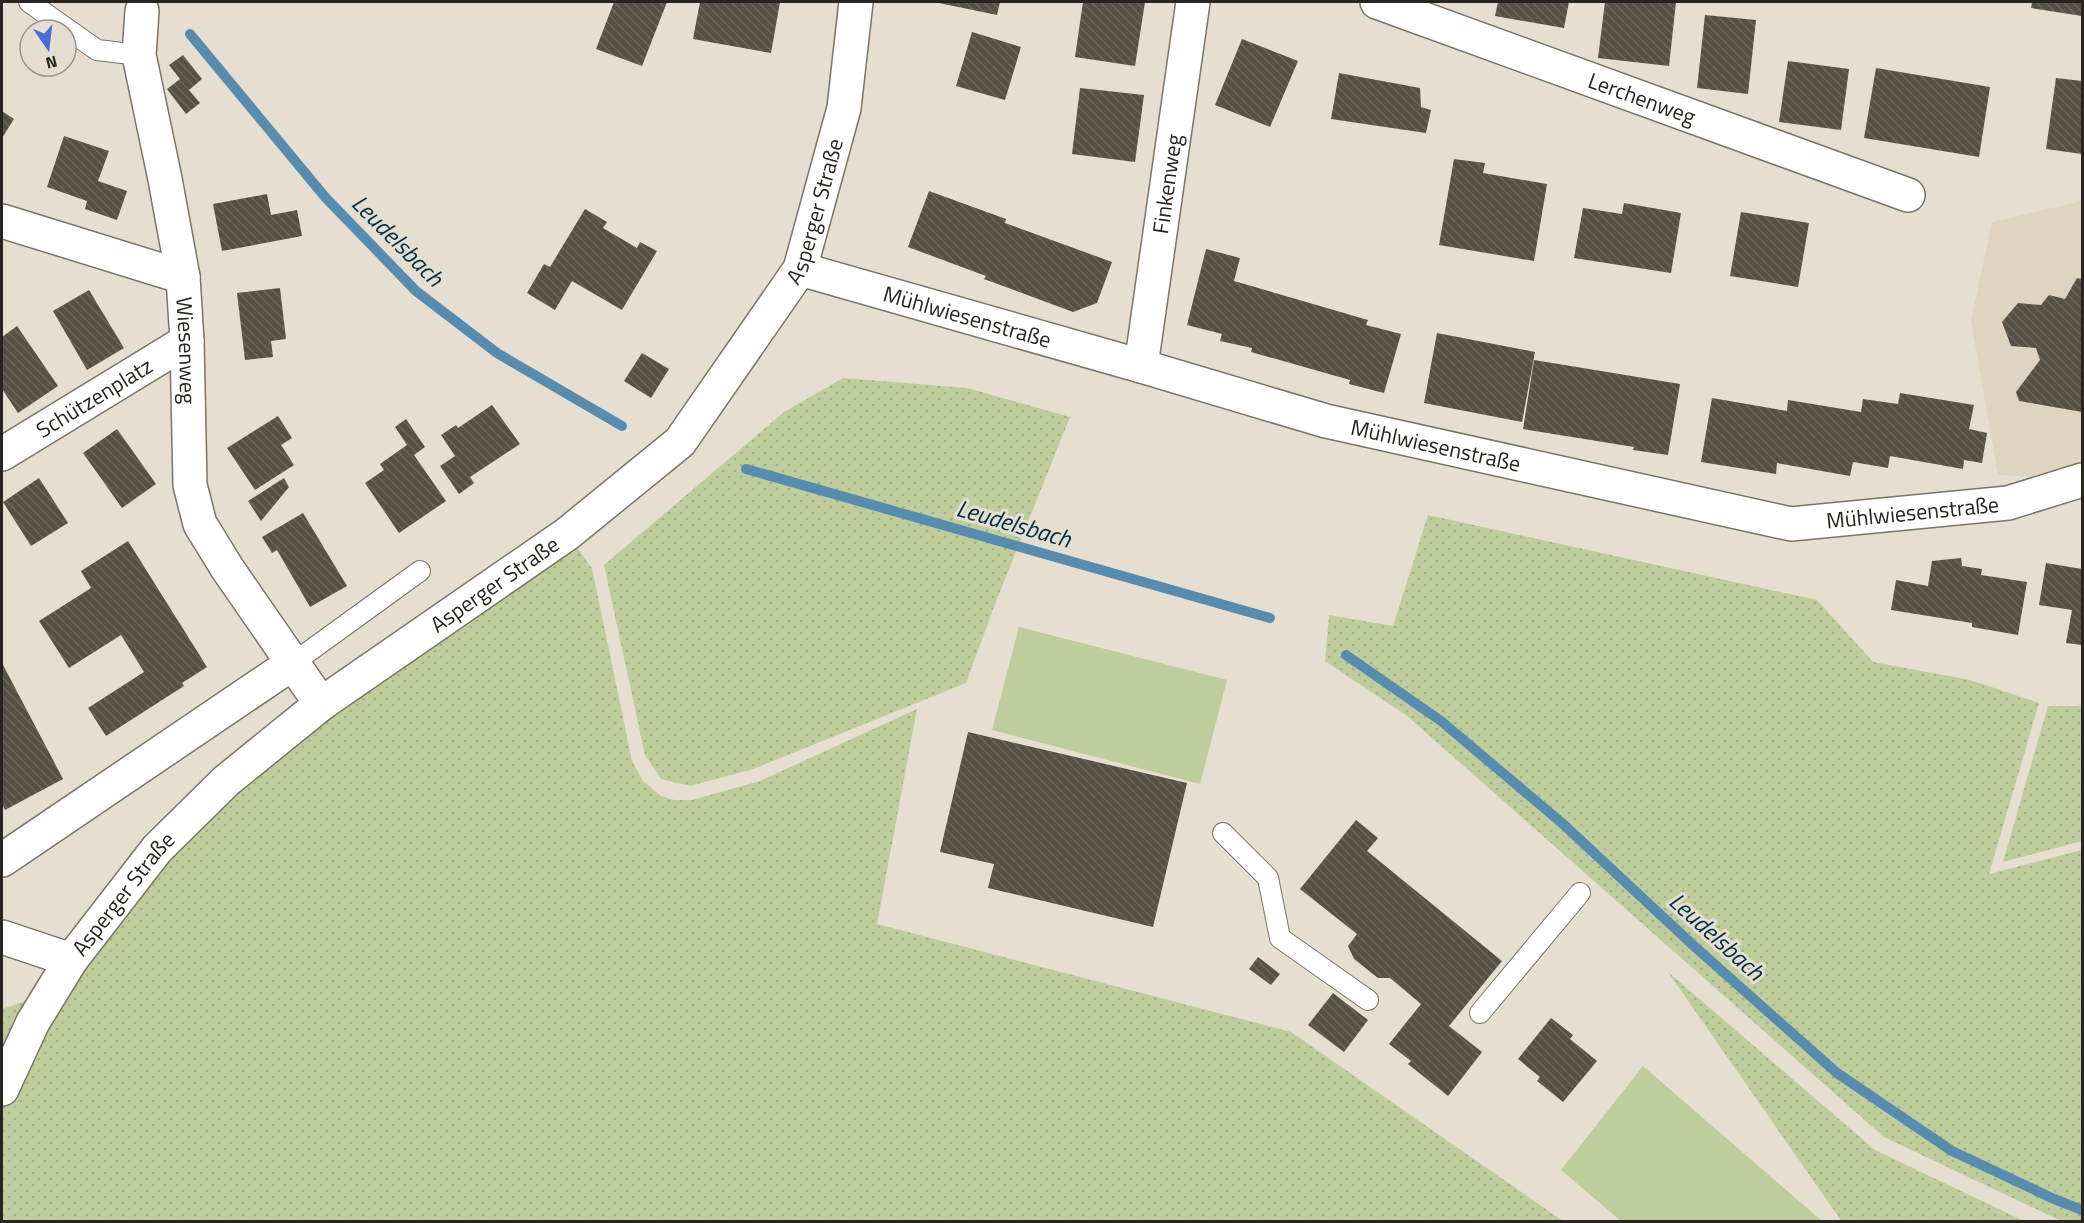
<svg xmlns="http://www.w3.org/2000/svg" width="2084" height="1223" font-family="'Titillium Web',sans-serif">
  <defs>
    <pattern id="grass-dots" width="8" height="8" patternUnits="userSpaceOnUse" patternTransform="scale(1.5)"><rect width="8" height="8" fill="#bfcc9c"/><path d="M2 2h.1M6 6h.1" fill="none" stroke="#a4af86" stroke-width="1.8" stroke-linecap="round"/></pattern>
    <pattern id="building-back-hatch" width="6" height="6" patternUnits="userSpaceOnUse" patternTransform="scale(1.5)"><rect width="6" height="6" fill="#575045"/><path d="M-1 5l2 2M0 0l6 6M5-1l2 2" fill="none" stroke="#6c665d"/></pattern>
  </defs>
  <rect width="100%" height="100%" fill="#e6ded0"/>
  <!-- education -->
  <path fill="#dfd4bf" d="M2082,201V465L2042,477L1998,475L1971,321L1992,222Z"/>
  <!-- grass -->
  <g fill="url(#grass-dots)">
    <path d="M843,378L967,388L1070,417L995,604L966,683L753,769L690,786L661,779L645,755L604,565L784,412Z"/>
    <path d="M1428,515L1817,600L1873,662L1970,680L2039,703L1989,874L2082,850V1221H2061L1884,1137L1406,715L1325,661L1329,615L1393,626Z"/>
    <path d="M567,534L592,568L632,761L643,781L661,796L674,800H692L760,781L917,709L877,924L1291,1032L1563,1221H2V1009L49,993L157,849Z"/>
    <path d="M2048,706H2082V841L2003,862Z"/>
    <path d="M1668,972L1875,1150L2024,1221H1839L1840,1219Z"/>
  </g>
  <!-- park -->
  <g fill="#bfcc9c">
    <path d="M1019,627L1227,680L1200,784L992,730Z"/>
    <path d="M1643,1066L1822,1221H1621L1561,1170Z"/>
  </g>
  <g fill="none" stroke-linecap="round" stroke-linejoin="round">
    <!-- stream -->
    <g stroke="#588caf" stroke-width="10">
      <path d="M190,34L325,197L416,291L497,353L622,426"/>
      <path d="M746,469L1270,618"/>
      <path d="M1346,655L1441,721L1562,823L1694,946L1837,1073L1952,1151L2054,1199L2082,1210"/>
    </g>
  </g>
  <!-- building -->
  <g fill="url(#building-back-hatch)">
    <path d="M614,2H667L642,66L596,49Z"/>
    <path d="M700,2H780L771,53L693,39Z"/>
    <path d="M934,2H1000L997,15Z"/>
    <path d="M1083,2H1145L1135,66L1075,57Z"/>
    <path d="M1498,2H1569L1564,28L1495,16Z"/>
    <path d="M1605,2H1676L1669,66L1598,58Z"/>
    <path d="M2032,2H2082V16L2031,8Z"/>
    <path d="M1705,15L1756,20L1748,94L1697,88Z"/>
    <path d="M972,32L1021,47L1005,100L956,86Z"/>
    <path d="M1242,39L1298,61L1270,127L1215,105Z"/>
    <path d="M183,55L202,79L189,90L200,103L186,114L167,89L180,79L169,65Z"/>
    <path d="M1788,61L1849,69L1841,130L1779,122Z"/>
    <path d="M1876,68L1990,87L1979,157L1864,138Z"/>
    <path d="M1339,73L1420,88L1421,107L1431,110L1426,133L1331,119Z"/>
    <path d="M2056,78L2082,81V154L2046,149Z"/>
    <path d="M1080,88L1144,95L1135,162L1072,154Z"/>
    <path d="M2,111L14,119L2,138Z"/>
    <path d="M64,136L109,151L98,181L127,191L117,220L85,209L87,201L47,187Z"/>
    <path d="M1454,159L1485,163L1483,173L1547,184L1534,261L1439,245Z"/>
    <path d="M929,191L1006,219L1005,223L1112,262L1097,303L1073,312L984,279L986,276L908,247Z"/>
    <path d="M267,194L271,215L297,210L302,236L222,251L213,204Z"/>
    <path d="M1624,203L1681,213L1671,273L1574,258L1583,208L1622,214Z"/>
    <path d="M585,209L607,222L603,228L637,248L640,242L657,251L622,310L572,281L555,310L527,293L544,264L550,267Z"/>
    <path d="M1741,212L1809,223L1798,287L1730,276Z"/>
    <path d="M1206,249L1240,258L1234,281L1368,320L1366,325L1401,334L1384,393L1349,384L1350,380L1251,352L1252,348L1220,341L1222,334L1187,325Z"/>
    <path d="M2077,278L2082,279V412L2019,401L2016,392L2040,360L2036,348L2011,346L2002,322L2018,303L2041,305L2049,295L2065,299Z"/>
    <path d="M280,288L286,339L271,341L273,357L245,360L237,293Z"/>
    <path d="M89,290L124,348L87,370L53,311Z"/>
    <path d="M17,326L58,386L18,413L2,389V337Z"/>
    <path d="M1437,333L1535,352L1522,422L1424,403Z"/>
    <path d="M642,353L669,369L651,398L624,381Z"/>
    <path d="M1534,360L1680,384L1668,455L1633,450L1634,447L1523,429Z"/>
    <path d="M1900,393L1974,405L1969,429L1987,433L1982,463L1964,460L1963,469L1890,456L1888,468L1853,462L1850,476L1777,463L1776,474L1701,462L1712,398L1787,411L1788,400L1861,412L1863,399L1898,404Z"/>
    <path d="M492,405L520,444L470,477L474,483L459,494L440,466L455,456L441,435L456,425L458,428Z"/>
    <path d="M278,416L292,438L281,445L294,465L255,490L227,448Z"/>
    <path d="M406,419L425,447L414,455L446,501L399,533L365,483L384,470L380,464L407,445L395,427Z"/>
    <path d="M117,429L156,484L122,508L83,453Z"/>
    <path d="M39,478L68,523L31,546L3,502Z"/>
    <path d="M284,478L289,487L261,521L248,501Z"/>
    <path d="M303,513L347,586L310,607L277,550L272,553L262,537Z"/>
    <path d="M128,541L207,667L182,683L184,686L106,736L88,708L144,672L121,635L69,668L39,621L91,588L81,571Z"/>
    <path d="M1961,558L1962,566L1982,569L1981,575L2027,582L2018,635L1972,627V623L1891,610L1896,580L1928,586L1932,561Z"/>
    <path d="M2046,563L2082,569V645L2066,643L2072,610L2039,605Z"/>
    <path d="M2,663L63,779L5,810L2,804Z"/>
    <path d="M968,732L1187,783L1153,927L988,888L994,864L940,852Z"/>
    <path d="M1356,820L1378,838L1367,851L1502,961L1449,1026L1482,1052L1448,1096L1408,1064L1411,1061L1389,1044L1421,1004L1390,978H1378L1354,959L1348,946L1357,934L1300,889Z"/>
    <path d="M1258,957L1280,974L1271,985L1249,969Z"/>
    <path d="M1333,993L1368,1020L1344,1052L1308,1025Z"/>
    <path d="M1551,1018L1573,1035L1570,1039L1597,1061L1563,1102L1537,1081L1540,1077L1518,1059Z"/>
  </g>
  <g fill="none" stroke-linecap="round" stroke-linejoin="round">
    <defs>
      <g id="service">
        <path d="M29,2L97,50L139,55"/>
        <path d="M293,663L420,571"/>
        <path d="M1223,833L1268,878L1280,938L1368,1000"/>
        <path d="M1480,1013L1580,893"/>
      </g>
      <g id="minor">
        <path id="s1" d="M1377,2L1908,195"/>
        <path id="s2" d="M142,11L139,55L165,179L183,277L187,341L190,485L200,524L227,568L321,704"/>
        <path d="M2,221L183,277"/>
        <path id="s3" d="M800,269L1141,366L1326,421L1791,524L2008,503L2082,480"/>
        <path id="s4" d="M1141,366L1193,2"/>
        <path id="s5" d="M2,454L187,341"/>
        <path d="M2,860L293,663"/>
        <path d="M2,937L71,960"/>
      </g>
      <g id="tertiary">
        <path id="s6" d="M2,1089L33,1022L71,960L157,849L226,781L321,704L567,534L680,442L800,269L844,108L856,2"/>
      </g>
    </defs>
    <!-- service casing -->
    <use href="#service" stroke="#7c7468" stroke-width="22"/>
    <!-- minor casing -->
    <use href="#minor" stroke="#7c7468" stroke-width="36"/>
    <!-- tertiary casing -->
    <use href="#tertiary" stroke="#7c7468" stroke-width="36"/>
    <!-- service -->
    <use href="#service" stroke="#fff" stroke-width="20"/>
    <!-- minor -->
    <use href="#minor" stroke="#fff" stroke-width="33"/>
    <!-- tertiary -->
    <use href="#tertiary" stroke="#fff" stroke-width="33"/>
  </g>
  <g text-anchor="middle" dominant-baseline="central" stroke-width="6" stroke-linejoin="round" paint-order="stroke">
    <!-- street labels -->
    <g font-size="22" fill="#282520" stroke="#e6ded0">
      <text stroke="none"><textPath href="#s1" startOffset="282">Lerchenweg</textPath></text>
      <text stroke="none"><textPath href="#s4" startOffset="184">Finkenweg</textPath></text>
      <text stroke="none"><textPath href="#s6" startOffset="1221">Asperger Straße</textPath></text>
      <text stroke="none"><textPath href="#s3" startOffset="174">Mühlwiesenstraße</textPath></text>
      <text stroke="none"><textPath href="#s2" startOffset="344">Wiesenweg</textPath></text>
      <text stroke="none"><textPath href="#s5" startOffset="108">Schützenplatz</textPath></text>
      <text stroke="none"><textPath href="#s3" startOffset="660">Mühlwiesenstraße</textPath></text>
      <text stroke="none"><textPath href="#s3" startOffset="1146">Mühlwiesenstraße</textPath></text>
      <text stroke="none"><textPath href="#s6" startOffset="717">Asperger Straße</textPath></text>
      <text stroke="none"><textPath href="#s6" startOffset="231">Asperger Straße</textPath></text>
    </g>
    <!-- water labels -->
    <g font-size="24" font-style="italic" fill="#012e47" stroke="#e6ded0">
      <text transform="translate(398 240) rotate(45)">Leudelsbach</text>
      <text transform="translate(1014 523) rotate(16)">Leudelsbach</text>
      <text transform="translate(1717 936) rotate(42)">Leudelsbach</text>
    </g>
  </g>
  <!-- border -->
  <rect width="2084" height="1223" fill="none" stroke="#282520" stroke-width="6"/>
  <!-- north arrow -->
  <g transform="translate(48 48) rotate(166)"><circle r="28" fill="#e6ded0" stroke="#9a948a" stroke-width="1.5"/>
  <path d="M0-4.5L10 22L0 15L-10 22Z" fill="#4b6ade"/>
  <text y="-9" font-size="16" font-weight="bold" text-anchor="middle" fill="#282520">N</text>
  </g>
</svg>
